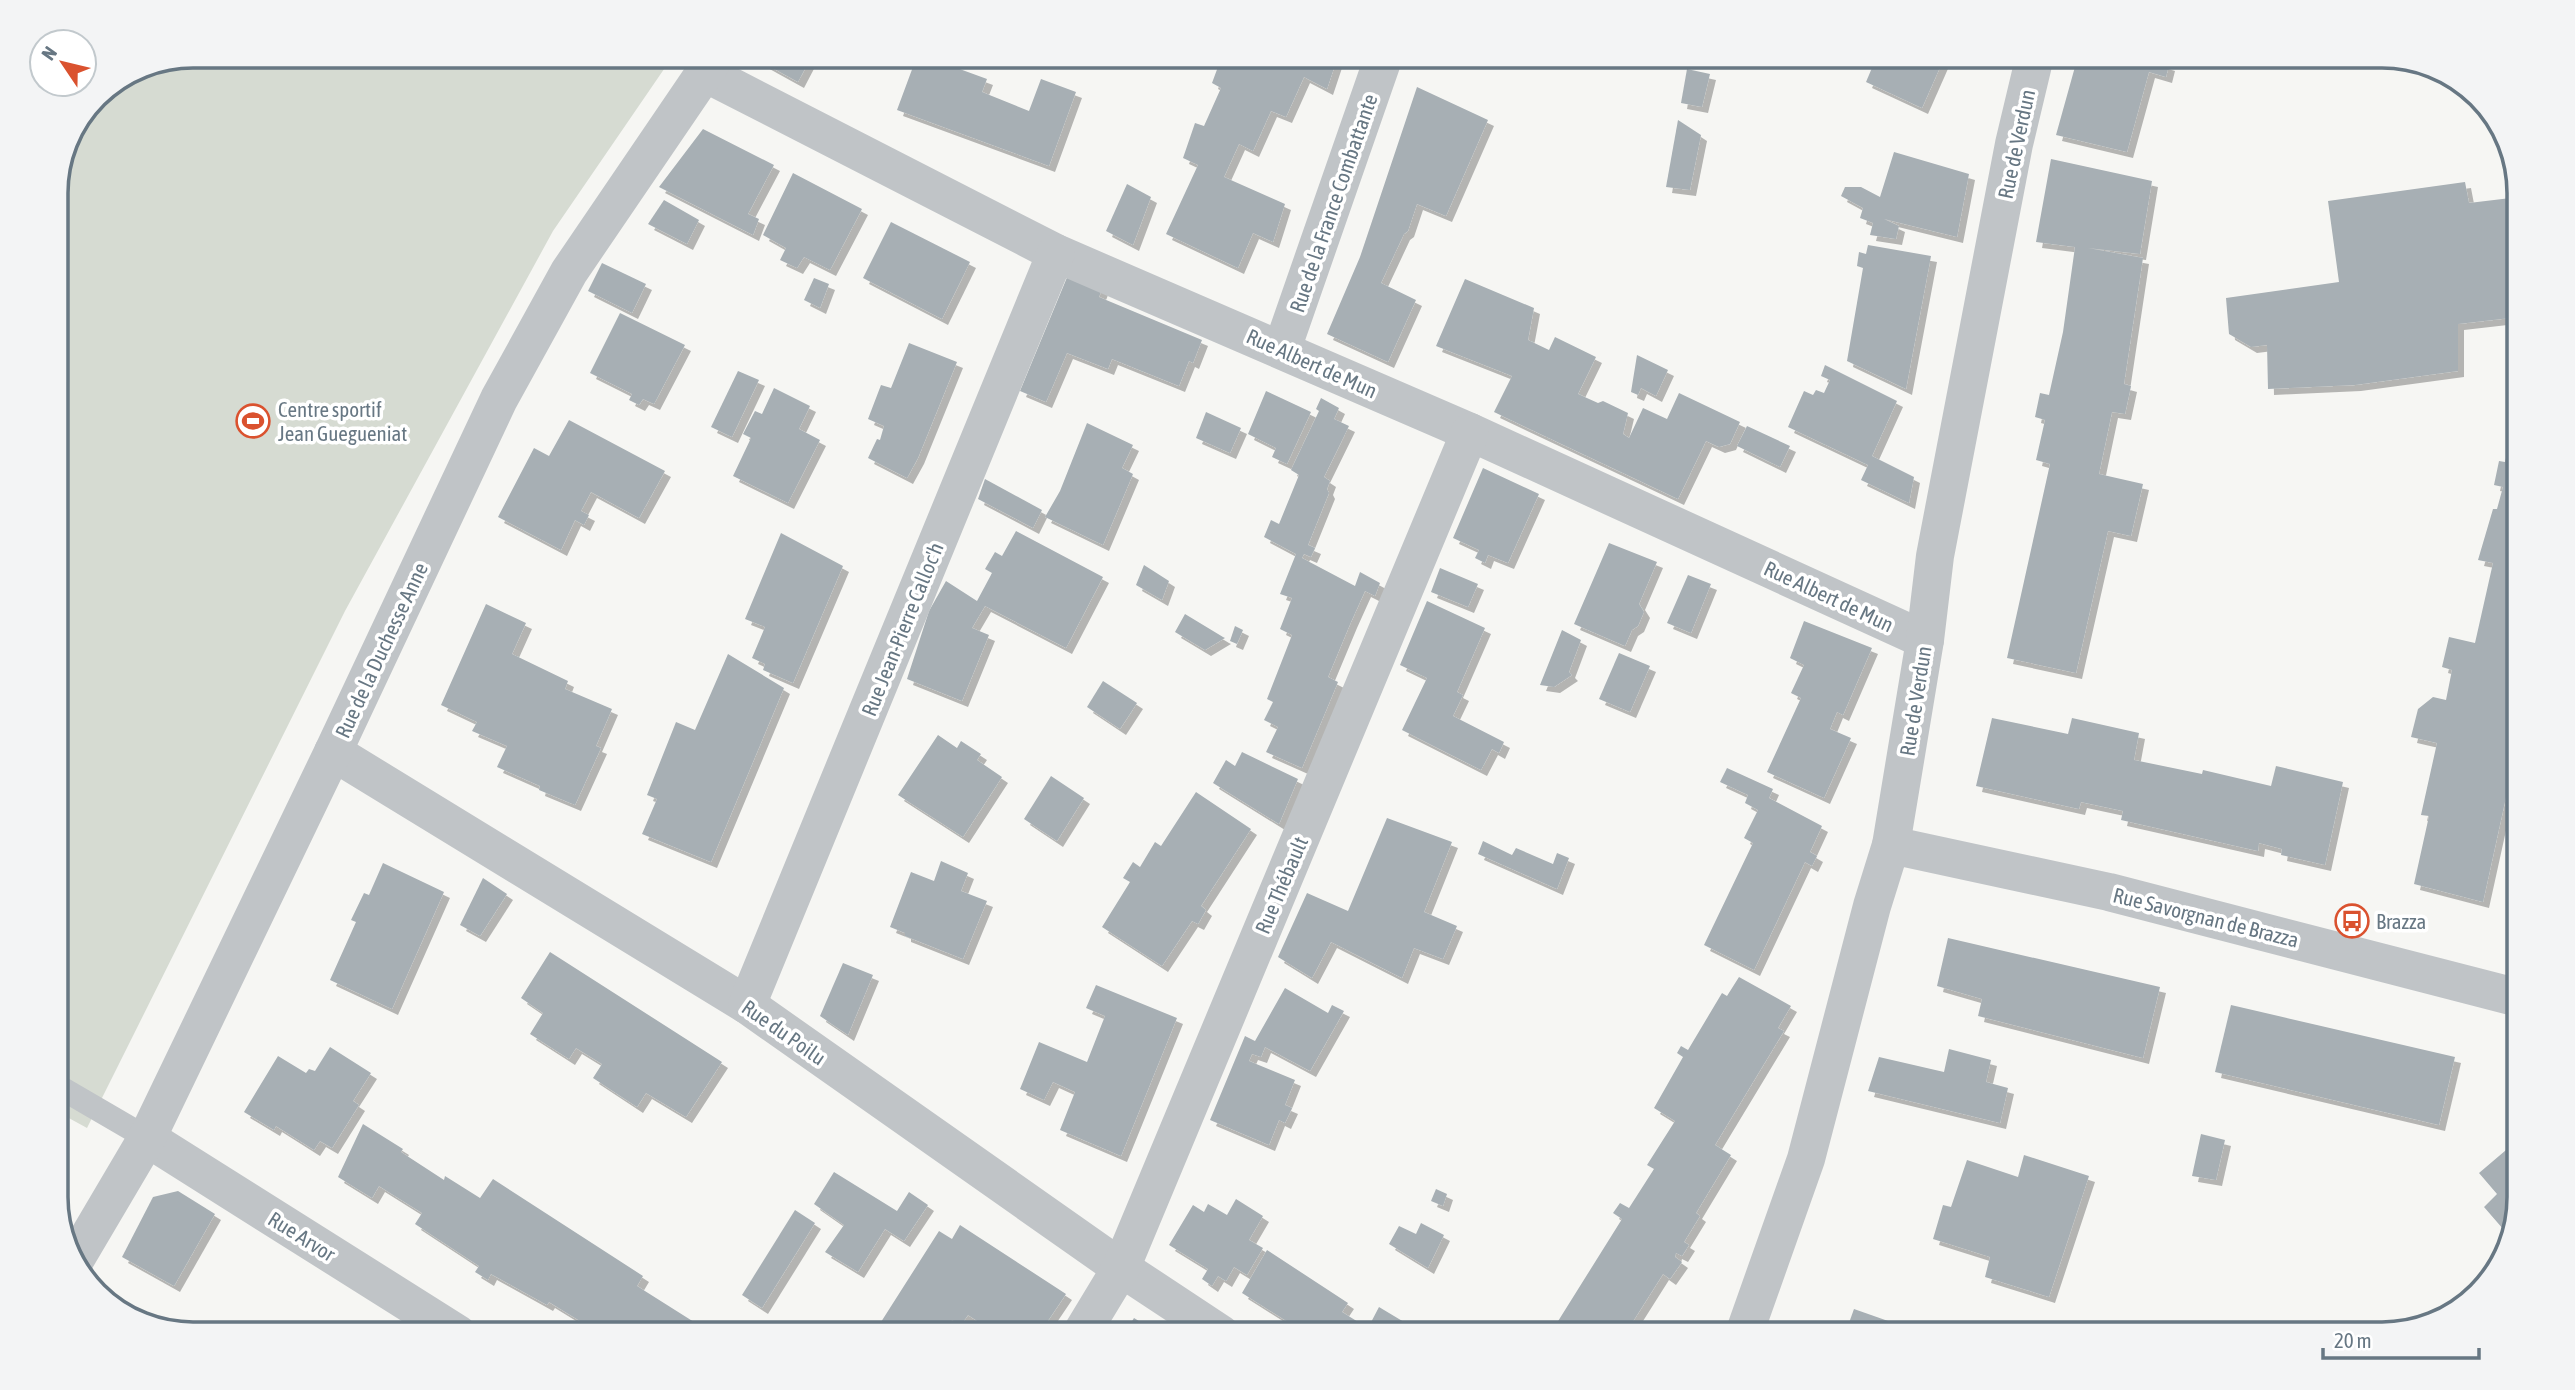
<svg xmlns="http://www.w3.org/2000/svg" width="2575" height="1390" font-family="'Asap Condensed',sans-serif">
  <defs>
    <filter id="shadow"><feDropShadow dx="6" dy="6" stdDeviation="0" flood-color="#0004"/></filter>
  </defs>
  <rect width="100%" height="100%" fill="#f6f6f3"/>
  <!-- green -->
  <path fill="#d6dbd2" d="M194,56H673L553,231L345,611L87,1128L56,1111V185L67,141L97,96L141,66Z"/>
  <!-- building -->
  <g fill="#a7afb4" filter="url(#shadow)">
    <path d="M751,56H806L810,59L798,82Z"/>
    <path d="M917,56H924L987,79L982,92L1029,111L1041,79L1076,92L1049,166L897,110Z"/>
    <path d="M1222,56H1338L1327,89L1304,77L1286,117L1271,111L1253,151L1239,144L1224,177L1285,204L1273,242L1253,233L1238,268L1166,234L1198,165L1183,158L1195,123L1204,126L1221,88L1212,83Z"/>
    <path d="M1877,56H1945L1922,108L1866,82Z"/>
    <path d="M2078,56H2157L2156,61L2169,65L2166,77L2149,72L2127,152L2056,135Z"/>
    <path d="M1687,69L1710,74L1702,107L1681,103Z"/>
    <path d="M1417,87L1488,120L1446,216L1417,204L1408,231L1404,234L1381,283L1416,300L1388,362L1327,334L1360,257Z"/>
    <path d="M1678,120L1701,135L1690,190L1666,187Z"/>
    <path d="M703,129L774,165L748,214L759,219L753,235L659,187Z"/>
    <path d="M1894,152L1969,174L1957,237L1884,219L1899,226L1896,239L1870,235L1873,223L1860,218L1863,208L1841,196L1845,187H1861L1880,197Z"/>
    <path d="M2051,159L2152,181L2140,254L2088,248L2143,258L2124,384L2131,386L2125,414L2112,412L2099,474L2143,484L2131,536L2108,531L2076,673L2007,658L2050,464L2036,460L2045,420L2035,417L2040,393L2049,395L2063,332L2075,247L2036,242Z"/>
    <path d="M793,173L862,209L830,270L804,257L797,268L780,260L786,248L763,235Z"/>
    <path d="M2465,182L2469,203L2519,197V317L2458,324V371L2355,385L2268,389L2267,345L2251,347L2229,334L2226,298L2339,282L2328,201Z"/>
    <path d="M1127,184L1151,197L1133,245L1106,231Z"/>
    <path d="M664,200L699,220L687,244L648,224Z"/>
    <path d="M891,222L970,262L942,319L863,278Z"/>
    <path d="M1868,245L1931,256L1906,389L1847,361L1863,268L1857,266L1859,252L1866,254Z"/>
    <path d="M602,263L646,284L632,313L588,291Z"/>
    <path d="M1068,275L1102,289L1099,297L1202,340L1193,363L1189,361L1179,386L1112,359L1108,369L1067,353L1046,402L1020,391Z"/>
    <path d="M814,278L829,284L820,308L804,300Z"/>
    <path d="M1465,279L1534,308L1528,340L1549,350L1555,337L1596,357L1578,394L1598,403L1603,401L1628,413L1623,434L1629,438L1643,408L1667,419L1679,393L1740,422L1730,444L1719,447L1706,441L1678,499L1494,412L1512,376L1436,346Z"/>
    <path d="M620,313L685,345L654,404L643,399L639,405L629,400L632,394L590,373Z"/>
    <path d="M909,343L957,362L918,458L907,478L868,458L877,439L880,440L884,426L868,419L881,385L891,388Z"/>
    <path d="M1637,355L1668,370L1656,396L1641,388L1638,395L1631,392Z"/>
    <path d="M1825,365L1897,401L1872,456L1914,477L1909,503L1861,480L1868,465L1788,427L1804,391L1813,395L1816,390L1824,393L1830,380L1821,376Z"/>
    <path d="M738,371L759,380L732,437L711,427Z"/>
    <path d="M774,388L810,406L799,429L820,440L788,503L733,476L751,438L743,434L755,411L762,414Z"/>
    <path d="M1266,391L1311,412L1287,464L1272,457L1276,448L1248,434Z"/>
    <path d="M1321,398L1339,408L1334,419L1349,426L1324,477L1330,481L1327,489L1329,493L1308,545L1315,548L1311,557L1304,554L1302,558L1355,586L1360,572L1380,583L1375,596L1365,591L1351,622L1328,677L1338,682L1302,768L1266,752L1278,727L1264,720L1273,702L1267,699L1292,635L1280,629L1292,598L1280,594L1296,554L1264,537L1271,520L1279,524L1299,475L1291,470L1319,411L1316,409Z"/>
    <path d="M2518,408L2519,601H2517L2512,629L2519,631V738L2483,902L2414,884L2429,816L2421,815L2437,743L2411,737L2418,709L2433,697L2446,700L2452,670L2442,667L2449,637L2475,643L2493,563L2478,560L2493,509H2497L2503,487L2494,485L2499,461L2505,462Z"/>
    <path d="M1206,412L1241,428L1230,453L1196,438Z"/>
    <path d="M569,420L665,471L639,518L591,492L581,511L589,515L584,525L575,520L561,550L498,517L534,448L549,456Z"/>
    <path d="M1087,423L1133,445L1122,468L1133,474L1103,545L1045,517L1060,491Z"/>
    <path d="M1747,426L1790,446L1780,467L1737,446Z"/>
    <path d="M1483,468L1539,494L1508,563L1488,555L1485,563L1475,558L1479,550L1453,538Z"/>
    <path d="M985,479L1042,510L1033,528L978,499Z"/>
    <path d="M1016,531L1103,577L1066,648L985,606L972,628L989,635L962,701L907,679L929,611L946,581L977,601L992,573L985,569L995,552L1002,556Z"/>
    <path d="M781,533L843,566L793,683L763,670L765,664L752,658L765,627L745,619Z"/>
    <path d="M1609,543L1657,562L1639,604L1644,612L1638,626L1632,630L1625,646L1574,624Z"/>
    <path d="M1144,565L1169,581L1162,600L1136,585Z"/>
    <path d="M1440,568L1478,584L1468,607L1431,592Z"/>
    <path d="M1688,575L1711,584L1691,633L1667,623Z"/>
    <path d="M1427,601L1485,628L1457,692L1463,695L1453,716L1504,742L1499,753L1492,749L1481,770L1402,730L1427,678L1400,665Z"/>
    <path d="M486,604L526,623L512,654L568,681L565,689L612,709L596,746L601,748L575,805L539,790L540,786L497,767L507,746L472,731L477,722L441,705Z"/>
    <path d="M1185,614L1223,637L1225,638L1205,650L1175,632Z"/>
    <path d="M1804,621L1872,648L1843,715L1837,712L1830,729L1851,738L1824,798L1767,772L1801,698L1791,693L1804,665L1790,658Z"/>
    <path d="M1235,626L1243,630L1237,644L1230,641Z"/>
    <path d="M1562,630L1581,640L1569,672L1572,675L1554,687L1540,685Z"/>
    <path d="M1619,653L1650,666L1630,712L1599,699Z"/>
    <path d="M728,654L784,688L711,862L642,834L657,799L647,795L676,722L695,730Z"/>
    <path d="M1103,681L1137,703L1120,729L1087,707Z"/>
    <path d="M1992,718L2068,734L2072,718L2139,733L2134,760L2202,774L2203,770L2271,786L2276,766L2343,782L2325,865L2281,855L2282,849L2259,843L2258,851L2121,820L2123,811L2081,802L2079,809L1976,786Z"/>
    <path d="M938,735L957,748L961,741L981,754L977,760L1002,777L963,837L898,795Z"/>
    <path d="M1242,752L1298,779L1279,824L1213,783L1226,760L1235,766Z"/>
    <path d="M1727,768L1773,789L1769,798L1822,826L1810,852L1817,856L1812,866L1805,862L1754,970L1704,945L1753,843L1744,838L1758,810L1745,803L1748,795L1720,782Z"/>
    <path d="M1051,776L1084,798L1057,841L1024,819Z"/>
    <path d="M1196,792L1251,829L1201,906L1206,910L1198,924L1192,921L1162,966L1102,927L1130,882L1123,878L1133,862L1140,867L1155,842L1161,846Z"/>
    <path d="M1387,818L1452,842L1424,912L1457,926L1443,959L1414,948L1402,978L1331,942L1312,978L1278,957L1307,893L1348,911Z"/>
    <path d="M1483,841L1512,855L1516,848L1553,864L1557,853L1569,858L1557,889L1478,854Z"/>
    <path d="M941,861L968,873L961,891L987,901L963,959L905,936V933L890,927L911,872L934,881Z"/>
    <path d="M383,863L444,892L392,1009L330,980L356,922L351,920L364,893L369,895Z"/>
    <path d="M483,878L507,894L480,936L460,925Z"/>
    <path d="M1948,938L2160,987L2143,1058L1978,1016L1982,999L1937,986Z"/>
    <path d="M550,952L722,1062L686,1117L646,1093L637,1107L593,1078L602,1064L576,1048L569,1059L530,1034L543,1013L521,998Z"/>
    <path d="M843,963L873,975L848,1035L820,1016Z"/>
    <path d="M1739,977L1791,1006L1778,1028L1784,1031L1715,1145L1731,1155L1696,1213L1700,1216L1684,1242L1689,1245L1682,1256L1676,1253L1675,1257L1682,1262L1670,1279L1663,1274L1625,1334H1550L1622,1219L1613,1213L1620,1203L1629,1208L1654,1169L1647,1165L1675,1121L1654,1108L1683,1057L1677,1053L1681,1046L1688,1050L1722,993L1727,996Z"/>
    <path d="M1096,985L1177,1018L1121,1156L1060,1130L1075,1092L1053,1082L1044,1100L1020,1089L1039,1042L1087,1062L1105,1016L1086,1008Z"/>
    <path d="M1285,988L1328,1013L1332,1005L1344,1011L1310,1071L1265,1047L1261,1057L1252,1054L1249,1061L1295,1080L1285,1105L1292,1108L1285,1123L1279,1120L1269,1145L1210,1120L1245,1036L1255,1041Z"/>
    <path d="M2231,1005L2455,1057L2439,1125L2215,1072Z"/>
    <path d="M330,1047L371,1073L353,1101L359,1105L332,1148L320,1141L314,1150L276,1126L274,1130L244,1112L278,1056L306,1073L309,1069L315,1071Z"/>
    <path d="M1949,1049L1991,1060L1986,1082L2008,1088L2000,1123L1868,1091L1879,1057L1944,1072Z"/>
    <path d="M363,1124L403,1149L401,1152L444,1180L445,1176L480,1198L493,1179L643,1276L637,1286L713,1334H601L549,1302L547,1305L491,1274L488,1280L475,1272L479,1266L415,1224L422,1213L379,1186L372,1198L338,1177Z"/>
    <path d="M2201,1134L2225,1140L2216,1180L2192,1176Z"/>
    <path d="M2519,1139V1196L2510,1237L2484,1207L2497,1194L2479,1173Z"/>
    <path d="M2024,1155L2089,1176L2049,1297L1985,1277L1990,1257L1933,1239L1943,1205L1951,1207L1967,1160L2018,1177Z"/>
    <path d="M834,1172L897,1211L909,1192L928,1205L904,1241L885,1229L858,1272L825,1252L844,1225L814,1204Z"/>
    <path d="M1436,1189L1447,1194L1443,1206L1431,1201Z"/>
    <path d="M178,1191L215,1214L174,1286L122,1257L153,1197Z"/>
    <path d="M1236,1199L1263,1216L1249,1240L1263,1248L1247,1275L1234,1267L1226,1281L1218,1276L1212,1286L1202,1279L1208,1269L1169,1245L1193,1205L1204,1212L1208,1204L1227,1215Z"/>
    <path d="M795,1210L815,1223L762,1308L742,1295Z"/>
    <path d="M1421,1223L1444,1235L1428,1268L1389,1244L1399,1226L1416,1234Z"/>
    <path d="M960,1225L1066,1294L1039,1334H997L968,1315L961,1325L952,1320L944,1334H898L881,1322L939,1231L952,1239Z"/>
    <path d="M1267,1250L1348,1303L1342,1312L1368,1328L1379,1307L1424,1334H1307L1242,1293Z"/>
    <path d="M1854,1309L1925,1334H1845Z"/>
    <path d="M1134,1318L1160,1334H1124Z"/>
  </g>
  <g fill="none" stroke-linecap="round" stroke-linejoin="round">
    <!-- service -->
    <path stroke="#c0c4c7" stroke-width="24" d="M56,1085L147,1138"/>
    <!-- minor -->
    <g stroke="#c0c4c7" stroke-width="38">
      <path d="M705,73L1056,253L1470,432L1925,640"/>
      <path d="M1282,349L1384,56"/>
      <path d="M333,752L747,1005L1121,1268L1221,1334"/>
      <path d="M1891,845L2109,892L2519,998"/>
      <path d="M747,1005L1056,253"/>
      <path d="M147,1138L458,1334"/>
      <path d="M75,1260L147,1138L333,752L499,399L569,272L716,56"/>
      <path d="M1081,1334L1121,1268L1470,432"/>
    </g>
    <!-- tertiary -->
    <path stroke="#c0c4c7" stroke-width="38" d="M1744,1334L1806,1159L1872,906L1891,845L1925,640L1935,556L2014,144L2035,56"/>
  </g>
  <!-- icons -->
  <defs>
    <symbol id="stadium-ring" viewBox="-11 -11 22 22"><circle r="9.5" fill="#fff" stroke="#da522f" stroke-width="1.5"/><path d="M0-5a6.5 5 0 1 0 0 10a6.5 5 0 1 0 0-10ZM-3.5-1.8h7v3.6h-7Z" fill="#da522f"/></symbol>
    <symbol id="bus-ring" viewBox="-11 -11 22 22"><circle r="9.5" fill="#fff" stroke="#da522f" stroke-width="1.5"/><path d="M-5-6H5V4H4V6H2V4H-2V6H-4V4H-5ZM-3.5-4V0h7V-4ZM-3.5 1.2v1.5H-2V1.2ZM2 1.2v1.5H3.5V1.2Z" fill="#da522f"/></symbol>
  </defs>
  <g fill-rule="evenodd">
    <use href="#stadium-ring" x="234" y="402" width="38" height="38"/>
    <use href="#bus-ring" x="2333" y="902" width="38" height="38"/>
  </g>
  <g text-anchor="middle" dominant-baseline="central" stroke-width="7" stroke-linejoin="round" paint-order="stroke">
    <!-- street labels -->
    <g font-size="21" fill="#677783" stroke="#fff">
      <text transform="translate(2016 144) rotate(-78)">Rue de Verdun</text>
      <text transform="translate(1333 203) rotate(-71)">Rue de la France Combattante</text>
      <text transform="translate(1312 363) rotate(24)">Rue Albert de Mun</text>
      <text transform="translate(1829 596) rotate(25)">Rue Albert de Mun</text>
      <text transform="translate(902 629) rotate(-68)">Rue Jean-Pierre Calloc'h</text>
      <text transform="translate(381 650) rotate(-65)">Rue de la Duchesse Anne</text>
      <text transform="translate(1915 701) rotate(-81)">Rue de Verdun</text>
      <text transform="translate(1281 885) rotate(-67)">Rue Thébault</text>
      <text transform="translate(2206 917) rotate(14)">Rue Savorgnan de Brazza</text>
      <text transform="translate(784 1032) rotate(35)">Rue du Poilu</text>
      <text transform="translate(302 1236) rotate(32)">Rue Arvor</text>
    </g>
    <!-- poi labels -->
    <g font-size="21" fill="#677783" stroke="#fff" text-anchor="start">
      <text x="278" y="409">Centre sportif<tspan x="278" dy="24">Jean Guegueniat</tspan></text>
      <text x="2376" y="921">Brazza</text>
    </g>
  </g>
  <!-- crop -->
  <path d="M0 0H2575V1390H0ZM193 68H2382A125 125 0 0 1 2507 193V1197A125 125 0 0 1 2382 1322H193A125 125 0 0 1 68 1197V193A125 125 0 0 1 193 68Z" fill="#f3f4f5" fill-rule="evenodd"/>
  <path fill="none" stroke="#677783" stroke-width="3.5" d="M193 68H2382A125 125 0 0 1 2507 193V1197A125 125 0 0 1 2382 1322H193A125 125 0 0 1 68 1197V193A125 125 0 0 1 193 68Z"/>
  <!-- north arrow -->
  <g transform="translate(63 63) rotate(305)"><circle r="33" fill="#ffffff" stroke="#c2c9cd" stroke-width="2"/>
  <path d="M0-5L12 26L0 18L-12 26Z" fill="#da522f"/>
  <text y="-10" font-size="19" font-weight="bold" text-anchor="middle" fill="#677783">N</text>
  </g>
  <!-- scale -->
  <path d="M2323 1348v10h156v-10" fill="none" stroke="#677783" stroke-width="3.5"/>
  <text x="2334" y="1348" font-size="21" fill="#677783" stroke="#ffffff" stroke-width="5" paint-order="stroke">20 m</text>
</svg>
